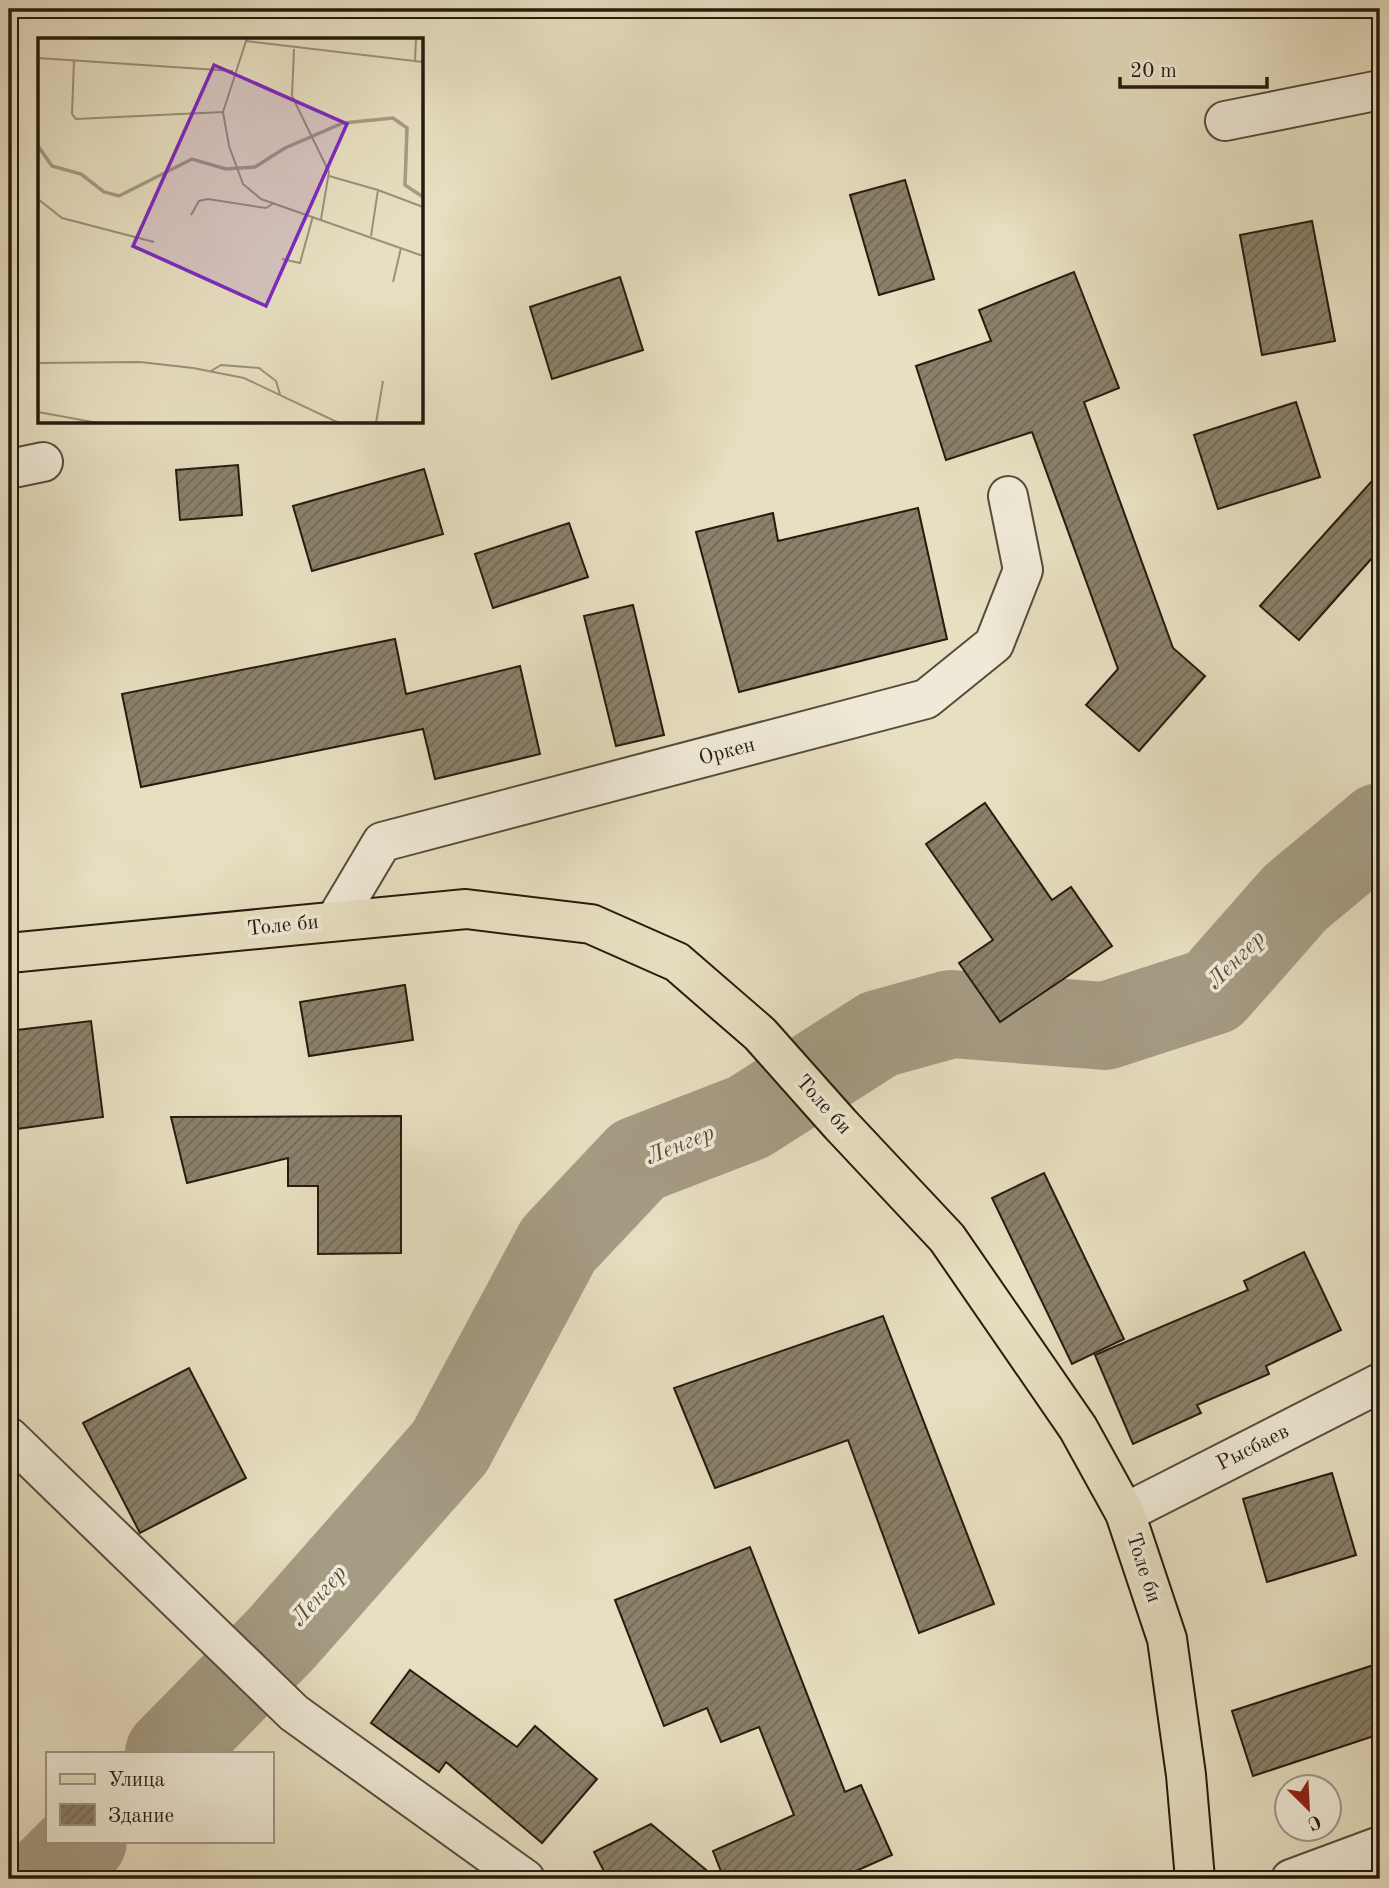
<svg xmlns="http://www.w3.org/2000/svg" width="1389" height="1888" font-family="'Old Standard TT',serif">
  <defs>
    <pattern id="building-hatch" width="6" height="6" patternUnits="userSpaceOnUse" patternTransform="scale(1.75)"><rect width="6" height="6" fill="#8a816b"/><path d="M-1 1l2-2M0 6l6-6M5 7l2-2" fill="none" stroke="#716956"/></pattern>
  </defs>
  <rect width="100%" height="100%" fill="#e7dfc1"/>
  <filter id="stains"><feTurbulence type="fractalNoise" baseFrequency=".00286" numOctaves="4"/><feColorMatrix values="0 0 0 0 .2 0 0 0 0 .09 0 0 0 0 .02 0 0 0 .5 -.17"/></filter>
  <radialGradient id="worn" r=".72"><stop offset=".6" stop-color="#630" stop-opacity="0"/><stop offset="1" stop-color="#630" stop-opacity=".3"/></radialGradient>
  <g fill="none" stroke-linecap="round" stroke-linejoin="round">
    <!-- river -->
    <g stroke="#a59c84" stroke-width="88">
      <path d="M169,1753L281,1639L450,1447L558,1245L638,1160L749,1117L879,1034L951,1014L1105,1026L1213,991L1295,898L1380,827"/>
      <path d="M45,1879L83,1841"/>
    </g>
  </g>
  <!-- building -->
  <g fill="url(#building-hatch)" stroke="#261b0e" stroke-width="2">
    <path d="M905,180L934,279L879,295L850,195Z"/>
    <path d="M1312,221L1335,341L1262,355L1240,235Z"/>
    <path d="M1074,272L1119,388L1084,402L1173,648L1205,676L1139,751L1086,705L1118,669L1032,432L946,460L916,366L991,341L979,310Z"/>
    <path d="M620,277L643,350L552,379L530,307Z"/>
    <path d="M1296,402L1320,477L1218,509L1194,435Z"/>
    <path d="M238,465L242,515L180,520L176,470Z"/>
    <path d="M424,469L443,534L312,571L293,506Z"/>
    <path d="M1380,472V549L1299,640L1260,606Z"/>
    <path d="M918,508L947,639L739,692L696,532L773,513L778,541Z"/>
    <path d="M569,523L588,577L493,608L475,554Z"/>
    <path d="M633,605L664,735L616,746L584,616Z"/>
    <path d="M395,639L406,694L520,666L540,754L435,779L423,729L141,787L122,694Z"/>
    <path d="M985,803L1052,900L1071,887L1112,946L1000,1022L959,963L993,940L926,844Z"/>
    <path d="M405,985L413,1040L309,1056L300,1002Z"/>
    <path d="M91,1021L103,1117L9,1130V1031Z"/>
    <path d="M401,1116V1253L318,1254V1186H288V1158L187,1183L171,1117Z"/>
    <path d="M1044,1173L1124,1339L1072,1364L992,1198Z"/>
    <path d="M1304,1252L1341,1330L1266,1366L1269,1374L1197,1405L1201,1413L1133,1444L1095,1355L1248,1290L1244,1281Z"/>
    <path d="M883,1316L994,1604L919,1633L848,1440L715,1488L674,1388Z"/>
    <path d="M189,1368L246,1478L140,1533L83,1423Z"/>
    <path d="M1332,1473L1356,1555L1267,1582L1243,1499Z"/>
    <path d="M750,1547L845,1792L861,1785L892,1855L838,1879H724L713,1851L794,1815L759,1727L721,1742L707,1708L664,1726L615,1600Z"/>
    <path d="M1380,1663V1734L1253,1776L1232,1711Z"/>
    <path d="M410,1670L517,1747L535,1726L597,1779L542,1843L446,1762L439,1772L371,1723Z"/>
    <path d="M651,1824L717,1879H608L594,1852Z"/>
  </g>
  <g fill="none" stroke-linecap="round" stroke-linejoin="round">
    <defs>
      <g id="minor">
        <path d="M1225,121L1380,90"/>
        <path d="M9,469L43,462"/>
        <path d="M335,921L382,842L926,699L994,644L1023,570L1008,496"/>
        <path d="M9,1437L294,1713L525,1879"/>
        <path d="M1125,1513L1380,1383"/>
        <path d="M1291,1879L1380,1846"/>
      </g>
      <path id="major" d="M9,953L466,909L591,924L677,962L760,1034L840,1124L947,1238L1078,1428L1125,1513L1167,1639L1186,1775L1195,1879"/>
    </defs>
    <!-- minor casing -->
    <use href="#minor" stroke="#564c3b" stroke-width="42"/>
    <!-- major casing -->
    <use href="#major" stroke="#261b0e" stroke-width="42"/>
    <!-- minor -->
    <use href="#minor" stroke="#efead7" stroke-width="38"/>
    <!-- major -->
    <use href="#major" stroke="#e7dfc1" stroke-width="38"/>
  </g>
  <g text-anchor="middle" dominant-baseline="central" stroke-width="7" stroke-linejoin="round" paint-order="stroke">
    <!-- street labels -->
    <g font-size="21" fill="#261b0e" stroke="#efead7">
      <text transform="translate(727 752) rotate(-15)">Оркен</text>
      <text transform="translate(283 926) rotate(-6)">Толе би</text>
      <text transform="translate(823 1105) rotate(48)">Толе би</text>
      <text transform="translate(1253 1448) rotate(-27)">Рысбаев</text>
      <text transform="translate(1143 1568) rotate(72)">Толе би</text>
    </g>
    <!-- water labels -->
    <g font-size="23" font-style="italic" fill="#594f3d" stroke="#efead7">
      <text transform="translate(1236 960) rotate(-45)">Ленгер</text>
      <text transform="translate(680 1145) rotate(-22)">Ленгер</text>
      <text transform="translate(319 1596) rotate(-49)">Ленгер</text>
    </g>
  </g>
  <!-- overview -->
  <g transform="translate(38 38)">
    <rect width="385" height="385" fill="#e7dfc1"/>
    <path fill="none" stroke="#a59c84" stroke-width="3.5" d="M0,108L14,128L43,136L66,154L81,158L154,121L188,131L217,129L247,110L305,85L355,80L369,90L367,147L385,159"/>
    <path fill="none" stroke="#9a9179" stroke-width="2" d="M209,0L185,74L191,108L205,146L223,161L385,218M208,3L385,24M256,11L254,58L291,134L283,181M0,20L195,33M36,22L34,76L38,81L185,74M377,23L378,0M291,138L340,152L333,198M340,152L385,169M0,161L24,180L116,204M153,177L161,163L170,161L228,170L236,165M244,221L262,225L275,178M355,244L363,210M0,325L102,324L155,330L206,340L301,385M173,333L183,327L221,330L238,343L242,356M0,374L60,385M338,385L345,343"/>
    <path fill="#7b2cbf" fill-opacity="0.15" stroke="#7b2cbf" stroke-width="3.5" d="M176,27L309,86L228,268L95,208Z"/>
    <rect width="385" height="385" fill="none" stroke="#261b0e" stroke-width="3.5"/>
  </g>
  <!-- margin -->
  <rect width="1389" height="1888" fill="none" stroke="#e7dfc1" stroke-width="35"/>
  <rect x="10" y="10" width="1368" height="1867" fill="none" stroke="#261b0e" stroke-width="3.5"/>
  <rect x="18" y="18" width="1354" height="1853" fill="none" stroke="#261b0e" stroke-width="2"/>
  <!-- legend -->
  <rect x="46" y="1752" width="228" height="91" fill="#efead7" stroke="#9f9787" stroke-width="2"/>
  <rect x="60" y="1774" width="35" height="10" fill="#e7dfc1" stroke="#9f9787" stroke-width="2"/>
  <text x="108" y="1786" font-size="21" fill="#261b0e">Улица</text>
  <rect x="60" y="1804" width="35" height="21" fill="url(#building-hatch)" stroke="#9f9787" stroke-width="2"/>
  <text x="108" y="1822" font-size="21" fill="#261b0e">Здание</text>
  <!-- north arrow -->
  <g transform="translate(1308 1808) rotate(156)"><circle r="33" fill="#efead7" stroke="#9f9787" stroke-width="2"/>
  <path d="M0-5L12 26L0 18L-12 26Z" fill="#8f2418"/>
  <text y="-10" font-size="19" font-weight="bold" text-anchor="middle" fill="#261b0e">С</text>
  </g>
  <!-- scale -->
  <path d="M1120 77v10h147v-10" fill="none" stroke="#261b0e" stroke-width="3.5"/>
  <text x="1130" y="77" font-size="21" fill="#261b0e" stroke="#efead7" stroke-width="5" paint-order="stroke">20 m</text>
  <rect width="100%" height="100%" filter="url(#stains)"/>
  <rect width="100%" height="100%" fill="url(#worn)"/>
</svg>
